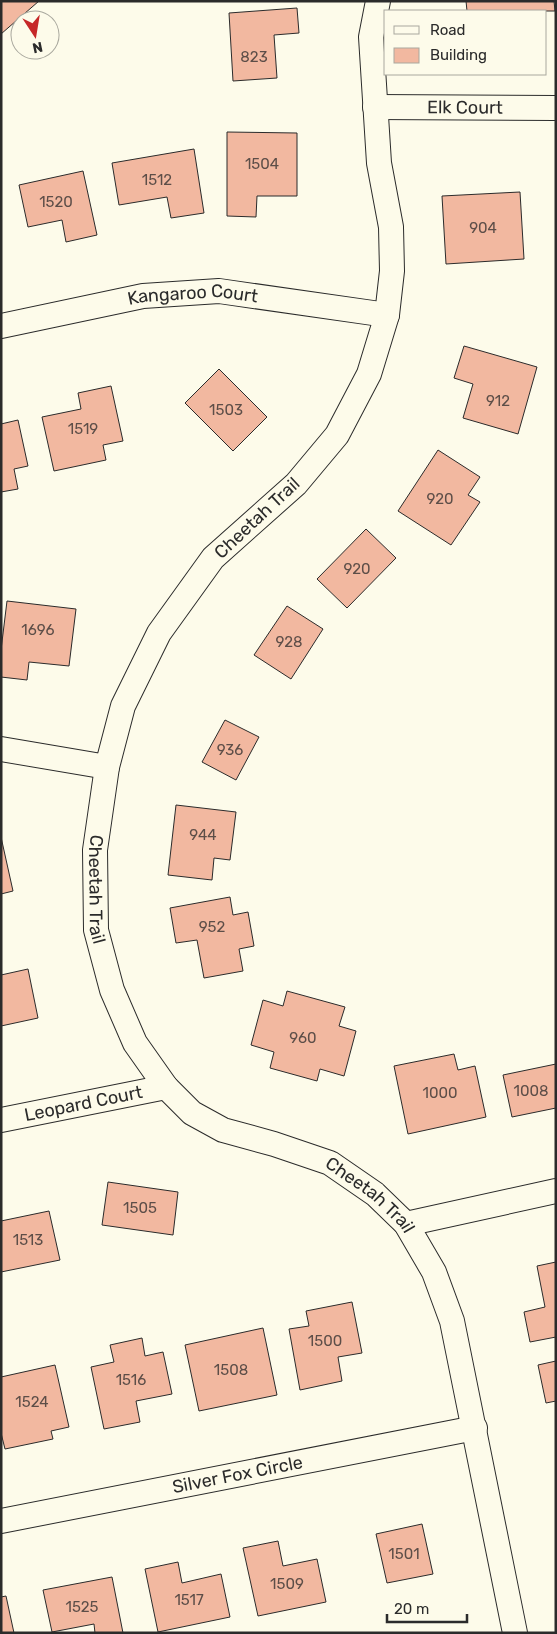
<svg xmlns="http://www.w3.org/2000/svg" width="557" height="1634" font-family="Rubik,sans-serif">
  <rect width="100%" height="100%" fill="#fdfbea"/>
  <!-- building -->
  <g fill="#f2b8a0" stroke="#2b2b2b">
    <path d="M1,1H39L1,34Z"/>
    <path d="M466,1H554L555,11H467Z"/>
    <path d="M297,8L299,33L274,35L277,78L233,81L229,13Z"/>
    <path d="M227,132L297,133V196H257L256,217L227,216Z"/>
    <path d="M194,149L204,213L171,218L167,197L119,205L112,163Z"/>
    <path d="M83,171L97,235L66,242L62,220L28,227L19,185Z"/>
    <path d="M520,192L524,259L446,264L442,196Z"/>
    <path d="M464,346L537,367L518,434L463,418L473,384L454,378Z"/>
    <path d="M219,369L267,417L233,451L185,403Z"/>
    <path d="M111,386L123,441L103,445L106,460L54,471L42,417L81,409L78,393Z"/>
    <path d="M18,420L28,466L14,469L18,489L1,492V424Z"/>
    <path d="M438,450L480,477L468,495L480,502L451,545L398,511Z"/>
    <path d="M366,529L396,558L347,608L317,579Z"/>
    <path d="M7,601L76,609L69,666L29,662L27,680L1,677V650Z"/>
    <path d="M287,606L323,629L291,679L254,655Z"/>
    <path d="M225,720L259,737L236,780L202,762Z"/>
    <path d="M176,805L236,812L230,860L214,858L212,880L168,875Z"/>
    <path d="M1,837L13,891L1,894Z"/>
    <path d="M230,897L233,915L248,912L254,946L239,949L243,971L204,978L197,940L176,943L170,908Z"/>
    <path d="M28,969L38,1018L1,1026V975Z"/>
    <path d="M287,991L345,1007L339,1026L356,1031L344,1076L320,1069L317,1081L270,1068L274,1052L251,1045L263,1000L283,1006Z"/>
    <path d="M454,1054L458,1070L475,1066L486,1117L408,1134L394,1066Z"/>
    <path d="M556,1064V1108L512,1117L503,1075Z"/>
    <path d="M108,1182L178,1192L173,1235L102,1225Z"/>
    <path d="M49,1211L60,1260L1,1272V1221Z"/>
    <path d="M556,1262V1337L530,1342L524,1312L545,1307L537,1266Z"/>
    <path d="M352,1302L362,1353L338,1357L342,1381L300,1390L289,1329L309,1326L306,1311Z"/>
    <path d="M263,1328L277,1395L199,1411L185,1345Z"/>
    <path d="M142,1338L145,1356L163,1352L172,1394L136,1401L140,1422L104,1429L91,1367L114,1362L110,1345Z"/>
    <path d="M556,1361V1401L546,1403L538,1365Z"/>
    <path d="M55,1365L69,1427L51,1431L53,1439L5,1449L1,1433V1377Z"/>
    <path d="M422,1524L433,1574L387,1583L376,1534Z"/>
    <path d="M278,1541L283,1566L317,1559L326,1602L258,1616L243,1548Z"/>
    <path d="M178,1562L182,1583L221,1574L230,1617L158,1632L145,1569Z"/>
    <path d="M112,1577L123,1633H95L94,1624L52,1632L43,1590Z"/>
    <path d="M6,1596L14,1633H1V1597Z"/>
  </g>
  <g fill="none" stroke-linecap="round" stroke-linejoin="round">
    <defs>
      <g id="street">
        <path id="s1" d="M378,1L371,37L379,163L391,227L392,271L387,315L369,374L337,435L296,484L213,558L159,633L123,706L107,767L95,850L96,930L112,990L135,1043L166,1087L192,1113L223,1130L274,1144L330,1163L375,1194L406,1224L434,1272L452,1321L515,1633"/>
        <path id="s2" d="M375,107L556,108"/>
        <path id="s3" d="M1,326L143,296L219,291L387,315"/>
        <path d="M1,749L107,767"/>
        <path id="s4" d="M1,1120L166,1087"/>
        <path d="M406,1224L556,1191"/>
        <path id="s5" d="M1,1521L475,1428"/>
      </g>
    </defs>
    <!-- street casing -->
    <use href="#street" stroke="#2b2b2b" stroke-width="26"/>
    <!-- street -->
    <use href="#street" stroke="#fdfbea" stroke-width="24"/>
  </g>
  <g text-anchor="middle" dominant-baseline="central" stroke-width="4" stroke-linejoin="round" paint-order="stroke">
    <!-- number labels -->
    <g font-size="15" fill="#5d4e48">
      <text x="254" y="57">823</text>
      <text x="262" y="164">1504</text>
      <text x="157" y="180">1512</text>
      <text x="56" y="202">1520</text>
      <text x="483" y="228">904</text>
      <text x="498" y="401">912</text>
      <text x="226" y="410">1503</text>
      <text x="83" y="429">1519</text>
      <text x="440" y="499">920</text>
      <text x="357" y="569">920</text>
      <text x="38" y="630">1696</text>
      <text x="289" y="642">928</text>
      <text x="230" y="750">936</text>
      <text x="203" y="835">944</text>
      <text x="212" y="927">952</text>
      <text x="303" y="1038">960</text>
      <text x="531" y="1091">1008</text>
      <text x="440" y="1093">1000</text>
      <text x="140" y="1208">1505</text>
      <text x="28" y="1240">1513</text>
      <text x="325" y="1341">1500</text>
      <text x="231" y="1370">1508</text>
      <text x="131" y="1380">1516</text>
      <text x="32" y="1402">1524</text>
      <text x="404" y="1554">1501</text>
      <text x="287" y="1584">1509</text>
      <text x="189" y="1600">1517</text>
      <text x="82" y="1607">1525</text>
    </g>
    <!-- street labels -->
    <g font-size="18" fill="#2b2b2b" stroke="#fdfbea">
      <text stroke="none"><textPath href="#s2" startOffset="90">Elk Court</textPath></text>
      <text stroke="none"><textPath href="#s3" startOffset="195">Kangaroo Court</textPath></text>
      <text transform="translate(257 518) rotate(-43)">Cheetah Trail</text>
      <text stroke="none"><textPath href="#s1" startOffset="982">Cheetah Trail</textPath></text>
      <text stroke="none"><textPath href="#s4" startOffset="84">Leopard Court</textPath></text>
      <text stroke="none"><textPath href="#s1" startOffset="1432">Cheetah Trail</textPath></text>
      <text stroke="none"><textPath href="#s5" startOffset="241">Silver Fox Circle</textPath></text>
    </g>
  </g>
  <!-- border -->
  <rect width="557" height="1634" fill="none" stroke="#2b2b2b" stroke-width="5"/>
  <!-- legend -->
  <rect x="384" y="10" width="162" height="65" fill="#fdfbea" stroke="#a9a89e"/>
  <rect x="394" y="26" width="25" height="8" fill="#fdfbea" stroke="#a9a89e"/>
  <text x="430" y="35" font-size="15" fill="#2b2b2b">Road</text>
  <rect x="394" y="48" width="25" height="15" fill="#f2b8a0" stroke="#a9a89e"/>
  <text x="430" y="60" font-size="15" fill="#2b2b2b">Building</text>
  <!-- north arrow -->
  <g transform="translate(35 35) rotate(168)"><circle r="24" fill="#fdfbea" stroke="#a9a89e"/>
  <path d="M0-4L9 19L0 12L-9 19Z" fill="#c62828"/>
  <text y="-8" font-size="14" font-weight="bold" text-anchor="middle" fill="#2b2b2b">N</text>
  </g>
  <!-- scale -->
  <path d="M387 1614v8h80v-8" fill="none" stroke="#2b2b2b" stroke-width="2.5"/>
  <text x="394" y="1614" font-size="15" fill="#2b2b2b" stroke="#fdfbea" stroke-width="4" paint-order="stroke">20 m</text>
</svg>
